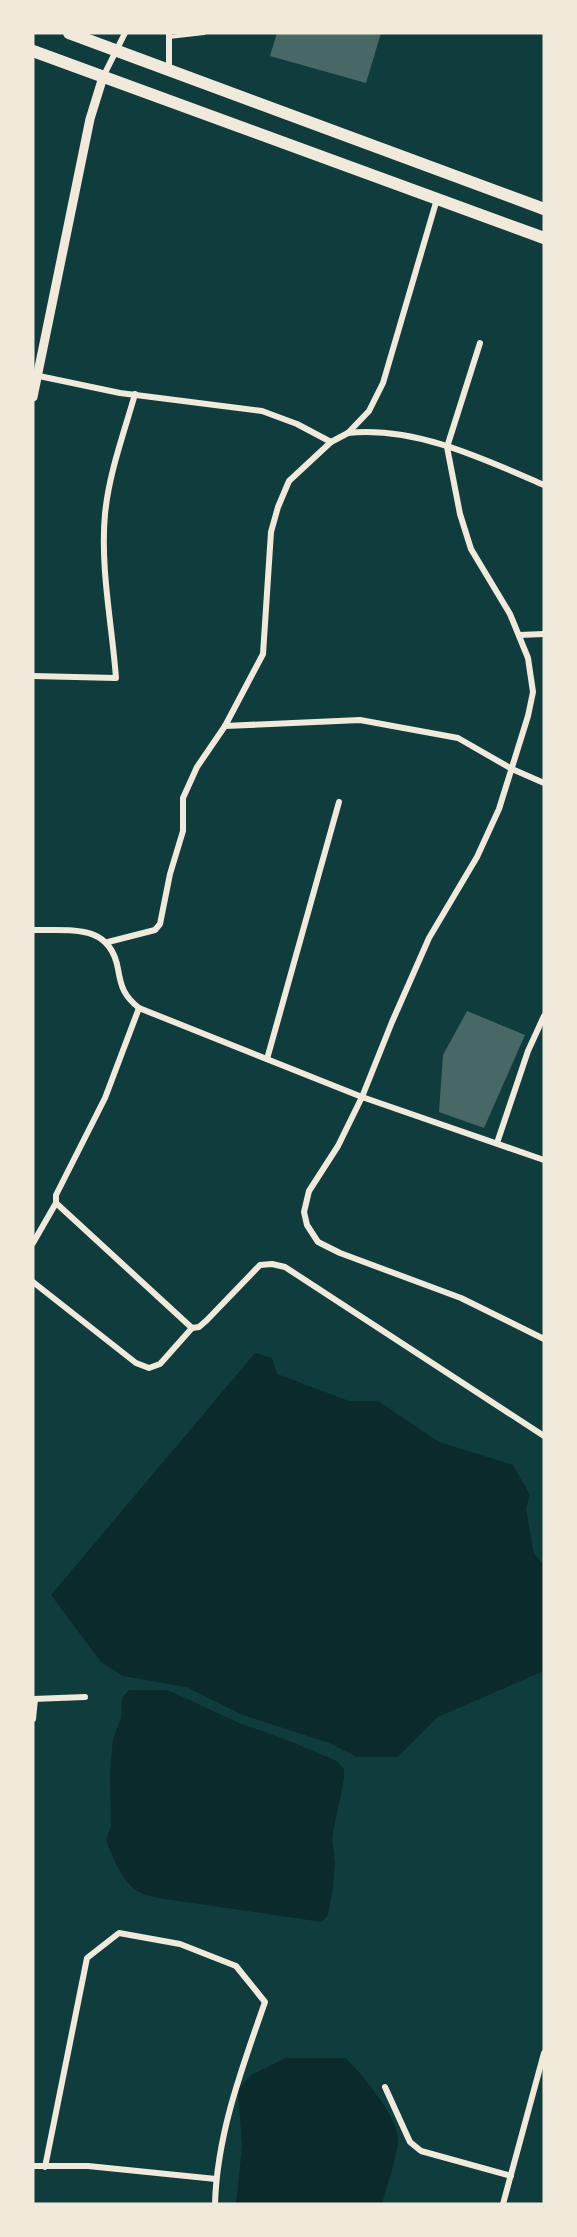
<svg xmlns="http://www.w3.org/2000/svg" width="577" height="2237" font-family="'IBM Plex Serif',serif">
  <rect width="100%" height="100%" fill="#0f3d3e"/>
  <!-- water -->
  <g fill="#0a2a2b">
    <path d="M255,1353L272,1358L277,1374L349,1401H378L439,1442L513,1465L530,1495L526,1509L534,1554L544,1565V1671L438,1717L398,1757H357L329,1743L243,1715L186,1687L123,1676L101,1662L51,1595Z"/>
    <path d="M129,1690H168L239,1723L287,1740L337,1761L344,1769V1779L332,1837L335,1862L333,1887L328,1915L322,1922L158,1898C152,1896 145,1895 139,1892C122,1883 113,1857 106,1840L111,1826L110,1773L113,1739L121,1718L122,1698Z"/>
    <path d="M286,2058H346C362,2075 398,2116 398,2140C398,2154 386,2188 382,2204H236L242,2146L238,2090L251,2075Z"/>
  </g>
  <!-- building -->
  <g fill="#486865">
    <path d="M277,33H381L366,83L270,56Z"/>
    <path d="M467,1011L525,1035L484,1128L439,1112L443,1055Z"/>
  </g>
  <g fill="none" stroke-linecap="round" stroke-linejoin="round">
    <!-- service -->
    <path stroke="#f1e9da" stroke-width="4" d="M169,37L204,33"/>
    <!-- minor -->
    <g stroke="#f1e9da" stroke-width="6">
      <path d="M169,33V70"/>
      <path d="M103,77L125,33"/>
      <path d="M480,343L447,447L460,514L471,549L510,614L528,658L533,692L528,716L499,809L477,857L429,938L392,1022L362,1097L338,1146L309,1191L304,1212L307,1225L318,1242L340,1253L461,1298L544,1339"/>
      <path d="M39,376L120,393L262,411L297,424L331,442"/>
      <path d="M348,433C415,426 484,459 544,485"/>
      <path d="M519,635L544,634"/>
      <path d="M33,676L116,678C112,624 100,568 105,514C109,473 124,433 135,394"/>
      <path d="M225,726L360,720L458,738L512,769L544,783"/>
      <path d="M33,930C71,931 110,923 118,969C121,987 124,996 139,1008L362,1097L544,1160"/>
      <path d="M108,942L155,930L160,924L170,874L183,831V798L197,767L225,726L263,654L271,532L278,507L289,481L331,442L348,433L369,411L383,383L437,199"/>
      <path d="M139,1008L105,1098L56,1195V1203L192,1328L199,1327L207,1320L260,1265L272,1264L285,1267L544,1436"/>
      <path d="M267,1059L339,802"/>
      <path d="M497,1143L528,1051L544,1016"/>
      <path d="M33,1243L56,1203"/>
      <path d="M33,1282L136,1363L149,1368L160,1364L192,1328"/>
      <path d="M33,1699L85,1697"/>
      <path d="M33,1719L35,1699"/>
      <path d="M385,2087L410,2142L421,2151L511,2176"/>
      <path d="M33,2166H88L216,2179"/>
      <path d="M45,2167L87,1958L119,1933L180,1944L236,1966L265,2002C242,2068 217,2134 215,2204"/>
      <path d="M503,2204L544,2053"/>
    </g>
    <!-- tertiary -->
    <path stroke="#f1e9da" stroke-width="9" d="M33,397L90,119L103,77"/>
    <!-- primary -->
    <g stroke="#f1e9da" stroke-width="12">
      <path d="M69,33L544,209"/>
      <path d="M33,51L544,238"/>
    </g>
  </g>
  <!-- border -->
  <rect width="577" height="2237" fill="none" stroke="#f1e9da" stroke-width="69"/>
</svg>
